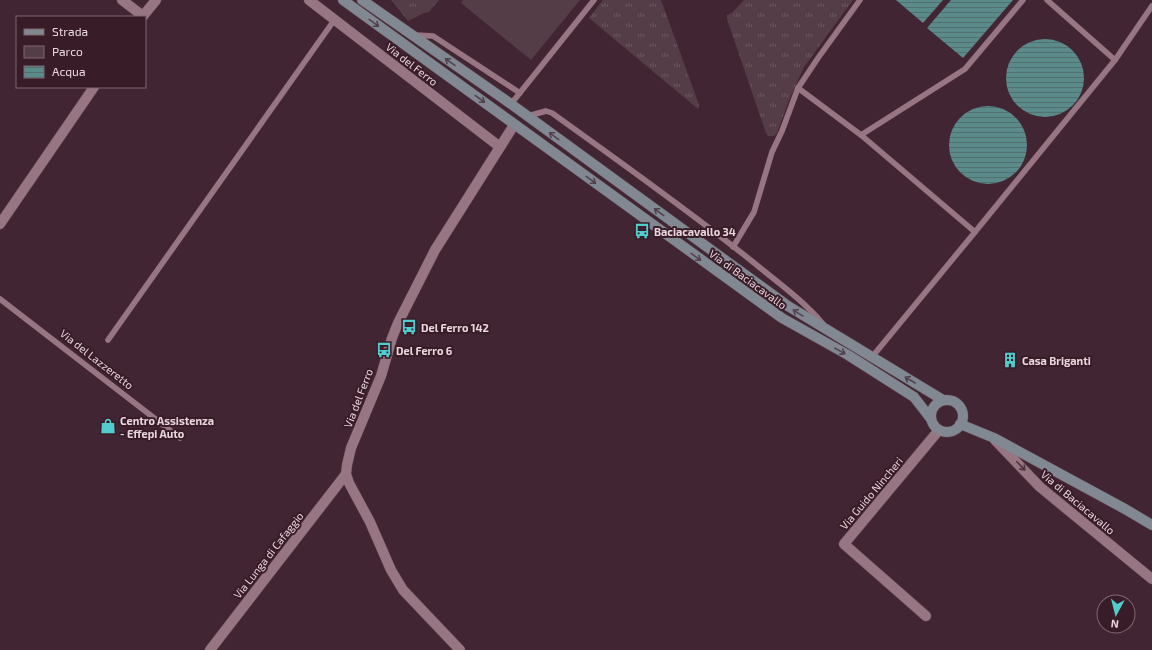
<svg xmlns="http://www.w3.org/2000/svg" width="1152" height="650" font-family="'Exo 2',sans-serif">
  <defs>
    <pattern id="grass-tufts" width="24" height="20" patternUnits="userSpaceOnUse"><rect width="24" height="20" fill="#543d46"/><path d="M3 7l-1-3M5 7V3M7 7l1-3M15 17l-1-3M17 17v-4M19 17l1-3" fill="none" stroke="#6d5860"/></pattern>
    <pattern id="water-rules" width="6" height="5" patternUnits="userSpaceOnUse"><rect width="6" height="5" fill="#5a8a89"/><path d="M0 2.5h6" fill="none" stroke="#537070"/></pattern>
  </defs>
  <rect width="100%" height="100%" fill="#422532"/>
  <!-- grass -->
  <g fill="url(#grass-tufts)">
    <path d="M391,0H439L429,12L424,13L408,21Z"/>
    <path d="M603,0H661L699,105L698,109L589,18Z"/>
    <path d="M744,0H853L804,67L789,100L777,133L774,136H768L766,133L727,19V15L732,13Z"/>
  </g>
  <!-- park -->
  <path fill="#543d46" d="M463,0H580L531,60L461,3Z"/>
  <!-- water -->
  <g fill="url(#water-rules)">
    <path d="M896,0H943L923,23Z"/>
    <path d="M951,0H1013L963,58L927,28Z"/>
    <circle cx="1045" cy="78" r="39"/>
    <circle cx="988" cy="145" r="39"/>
  </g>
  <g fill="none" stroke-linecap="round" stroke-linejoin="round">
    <defs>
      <g id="service">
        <path d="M1047,0L1115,60"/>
        <path d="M414,35L433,36L520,93"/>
        <path d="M798,88L861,135L975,232L1115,60L1152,6"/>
        <path d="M511,104L594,0"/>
        <path d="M528,116L546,111L552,113C620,162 688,210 753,262C777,282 803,300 823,324"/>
        <path d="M861,135L965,69L1023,0"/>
        <path d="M733,247L754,212L772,152L782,131L798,88L818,58L860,0"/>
        <path d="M0,299L180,438"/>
        <path d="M108,340L335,19"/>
        <path d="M872,357L975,232"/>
      </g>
      <g id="minor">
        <path d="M309,0L500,147"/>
        <path d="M143,16L156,0"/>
        <path d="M995,440L1040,487L1152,579"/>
        <path d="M926,616L844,544L939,430"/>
        <path d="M210,650L346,474"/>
        <path d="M460,650L403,590L391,570L370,522L349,483L346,474L347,465L351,448L381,376L392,338L398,323L435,250L514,125"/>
      </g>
      <g id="tertiary">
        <path d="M122,0L143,16L142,17"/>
        <path d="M0,224L94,87"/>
      </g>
      <g id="secondary">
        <path d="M343,0L782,318L848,355L914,397L931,419"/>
        <path d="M362,0L511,104L788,306L943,400"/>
        <circle cx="947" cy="416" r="16"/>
        <path d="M960,424L994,438L1125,509L1152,525"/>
      </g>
    </defs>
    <!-- service casing -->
    <use href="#service" stroke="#5a414c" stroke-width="6"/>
    <!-- minor casing -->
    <use href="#minor" stroke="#5a414c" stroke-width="11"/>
    <!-- tertiary casing -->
    <use href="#tertiary" stroke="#5a414c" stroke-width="11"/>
    <!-- secondary casing -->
    <use href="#secondary" stroke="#5a414c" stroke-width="11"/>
    <!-- service -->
    <use href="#service" stroke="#977582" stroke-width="5.5"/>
    <!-- minor -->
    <use href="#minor" stroke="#977582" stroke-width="10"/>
    <!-- tertiary -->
    <use href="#tertiary" stroke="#977582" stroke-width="10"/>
    <!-- secondary -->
    <use href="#secondary" stroke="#818892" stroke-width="10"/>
  </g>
  <!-- one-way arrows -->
  <defs><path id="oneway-shaft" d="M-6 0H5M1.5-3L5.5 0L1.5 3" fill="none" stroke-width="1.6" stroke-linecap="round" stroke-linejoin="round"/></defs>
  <g stroke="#52424d">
    <use href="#oneway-shaft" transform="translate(374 23) rotate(36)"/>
    <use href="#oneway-shaft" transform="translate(450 62) rotate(-145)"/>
    <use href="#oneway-shaft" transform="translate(480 99) rotate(36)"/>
    <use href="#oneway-shaft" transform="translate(554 136) rotate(-144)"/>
    <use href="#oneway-shaft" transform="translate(591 180) rotate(36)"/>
    <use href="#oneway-shaft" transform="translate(659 212) rotate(-144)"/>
    <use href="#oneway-shaft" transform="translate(696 257) rotate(36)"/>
    <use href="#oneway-shaft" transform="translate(798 313) rotate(-148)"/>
    <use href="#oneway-shaft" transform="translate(840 351) rotate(29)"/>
    <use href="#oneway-shaft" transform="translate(910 380) rotate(-150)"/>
  </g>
  <use stroke="#50323e" href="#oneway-shaft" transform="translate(1021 466) rotate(46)"/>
  <!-- icons -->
  <defs>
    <symbol id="bus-bare" viewBox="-9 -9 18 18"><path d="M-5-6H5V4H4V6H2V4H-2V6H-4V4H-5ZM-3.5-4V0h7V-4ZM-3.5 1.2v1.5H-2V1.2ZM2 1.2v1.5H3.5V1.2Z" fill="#52cdcd" stroke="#381c28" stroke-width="2.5" paint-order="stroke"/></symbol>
    <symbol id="building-bare" viewBox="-9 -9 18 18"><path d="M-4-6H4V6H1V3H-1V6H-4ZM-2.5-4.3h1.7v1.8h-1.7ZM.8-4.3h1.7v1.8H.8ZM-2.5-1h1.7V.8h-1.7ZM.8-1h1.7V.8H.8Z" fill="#52cdcd" stroke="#381c28" stroke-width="2.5" paint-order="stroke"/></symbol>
    <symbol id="shop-bare" viewBox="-9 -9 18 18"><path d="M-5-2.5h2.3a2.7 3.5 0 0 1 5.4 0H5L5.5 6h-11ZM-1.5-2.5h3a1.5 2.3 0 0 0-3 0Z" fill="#52cdcd" stroke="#381c28" stroke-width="2.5" paint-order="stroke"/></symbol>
  </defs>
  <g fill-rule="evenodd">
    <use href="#bus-bare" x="631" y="220" width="22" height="22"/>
    <use href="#bus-bare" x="398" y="316" width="22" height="22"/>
    <use href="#bus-bare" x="373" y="339" width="22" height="22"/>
    <use href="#building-bare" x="999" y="349" width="22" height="22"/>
    <use href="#shop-bare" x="97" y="415" width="22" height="22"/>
  </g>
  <g text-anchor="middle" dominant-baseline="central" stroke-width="4" stroke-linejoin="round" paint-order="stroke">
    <!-- street labels -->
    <g font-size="11" fill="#e9d5dc" stroke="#381c28">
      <text transform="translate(412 64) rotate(38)">Via del Ferro</text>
      <text transform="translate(748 279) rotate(36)">Via di Baciacavallo</text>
      <text transform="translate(97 359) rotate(38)">Via del Lazzeretto</text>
      <text transform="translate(358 398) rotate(-69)">Via del Ferro</text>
      <text transform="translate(871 493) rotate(-50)">Via Guido Nincheri</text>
      <text transform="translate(1078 502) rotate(40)">Via di Baciacavallo</text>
      <text transform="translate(268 555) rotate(-52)">Via Lunga di Cafaggio</text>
    </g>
    <!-- poi labels -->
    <g font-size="11" font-weight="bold" fill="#e9d5dc" stroke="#381c28" text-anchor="start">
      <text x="654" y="231">Baciacavallo 34</text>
      <text x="421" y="327">Del Ferro 142</text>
      <text x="396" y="350">Del Ferro 6</text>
      <text x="1022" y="360">Casa Briganti</text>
      <text x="120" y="420">Centro Assistenza<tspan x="120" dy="13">- Effepi Auto</tspan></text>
    </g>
  </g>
  <!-- legend -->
  <rect x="16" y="16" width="130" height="72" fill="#381c28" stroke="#7f6670"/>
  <rect x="24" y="29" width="20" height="6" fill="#818892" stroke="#7f6670"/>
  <text x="52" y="36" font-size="12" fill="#e9d5dc">Strada</text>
  <rect x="24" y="46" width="20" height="12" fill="#543d46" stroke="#7f6670"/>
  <text x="52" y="56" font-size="12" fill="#e9d5dc">Parco</text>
  <rect x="24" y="66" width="20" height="12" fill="url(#water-rules)" stroke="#7f6670"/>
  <text x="52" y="76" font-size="12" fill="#e9d5dc">Acqua</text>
  <!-- north arrow -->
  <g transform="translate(1116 614) rotate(187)"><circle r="19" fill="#381c28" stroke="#7f6670"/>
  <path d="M0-3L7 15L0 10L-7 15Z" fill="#52cdcd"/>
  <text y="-6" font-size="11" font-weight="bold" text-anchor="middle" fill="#e9d5dc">N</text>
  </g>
</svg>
